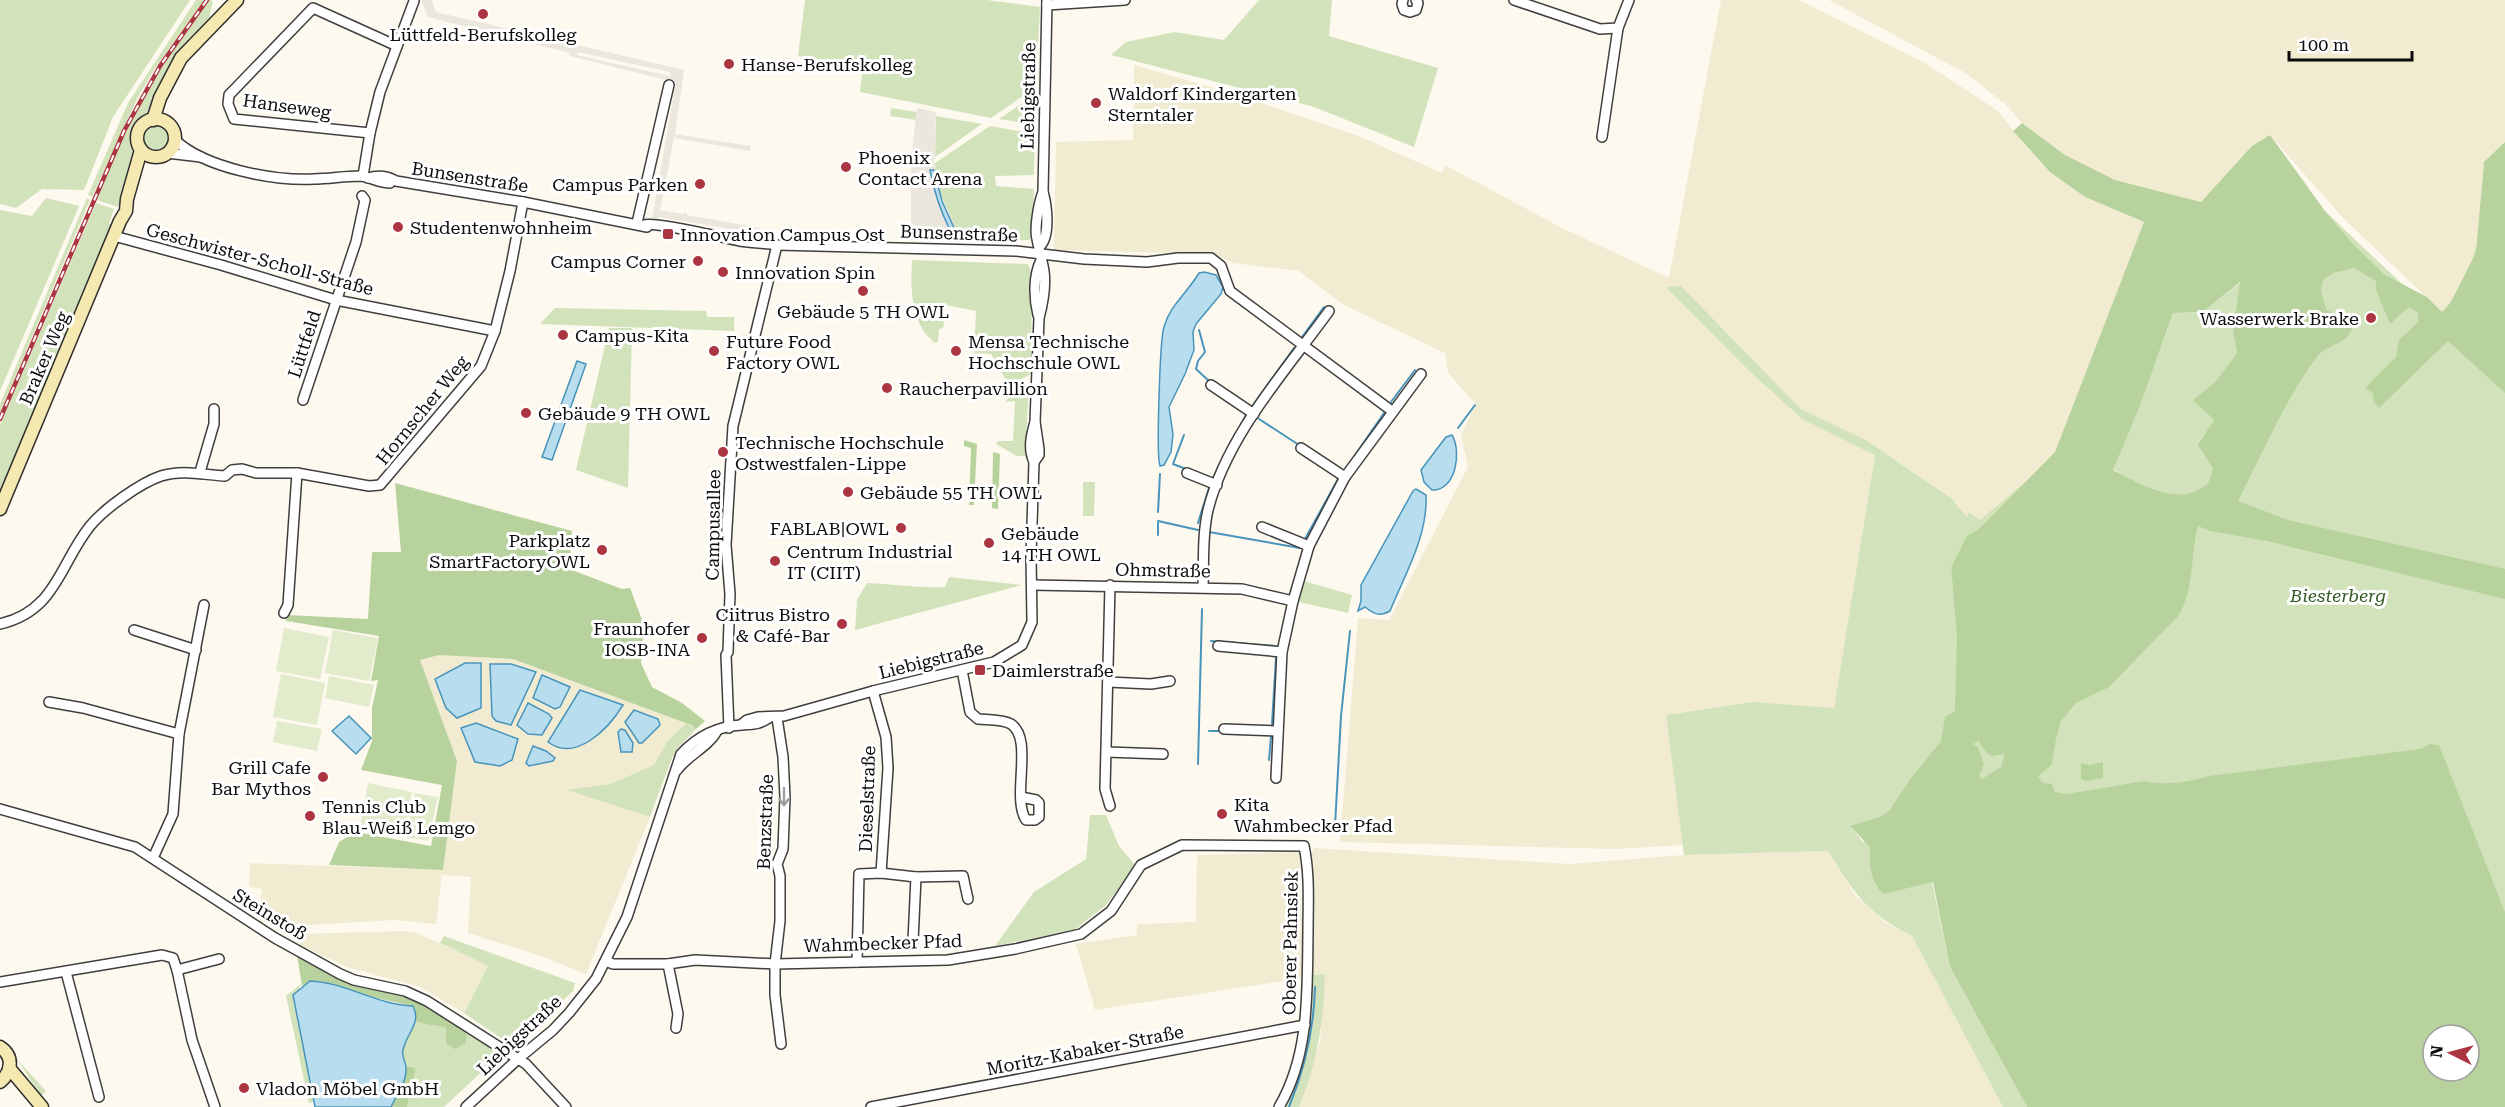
<svg xmlns="http://www.w3.org/2000/svg" width="2505" height="1107" font-family="'Roboto Serif',serif">
  <rect width="100%" height="100%" fill="#fdf9ee"/>
  <!-- farmland -->
  <g fill="#f0ebd1">
    <path d="M1721,0H1799L1925,63L1998,111L2024,144L2050,172L2085,197L2144,222L2055,452L1978,529L1952,499L1866,440L1801,409L1681,286L1667,287L1748,370L1802,419L1875,454L1834,709L1752,702L1666,715L1683,845L1616,849L1340,842L1358,618L1389,620L1468,467L1461,435L1476,404L1448,373L1445,353L1344,305L1299,271L1233,263L1215,254L1054,250L1056,142L1133,140L1134,65L1238,95L1361,137L1442,173L1445,165L1560,227L1669,278Z"/>
    <path d="M1829,0H2505V142L2484,162L2476,252L2451,302L2442,312L2343,218L2270,135L2201,202L2115,180L2065,155L2022,123L2005,104L1967,74Z"/>
    <path d="M439,655L513,659L686,723L667,742L654,765L610,784L569,790L650,817L586,974L541,956L468,933L471,877L442,875L436,924L394,920L310,925L258,922L262,889L249,887L250,863L443,870L457,761L420,660Z"/>
    <path d="M1314,848L1570,864L1684,855L1828,851L1855,895L1886,923L1912,936L2003,1107H1299L1320,1042L1325,974L1312,975L1313,882L1311,853Z"/>
    <path d="M1300,852L1303,978L1095,1010L1076,944L1137,935V924L1196,922L1197,855Z"/>
    <path d="M403,931L417,933L488,966L464,1013L420,987L347,967L300,945L301,934Z"/>
  </g>
  <!-- green -->
  <g fill="#d2e3bb" fill-rule="evenodd">
    <path d="M0,0H190L113,117L84,190L42,189L16,208L0,204Z"/>
    <path d="M196,0H205L155,68L138,97L92,197L88,195L128,103Z"/>
    <path d="M209,0L213,1L209,18L184,44L164,78L150,116L137,127L134,139L137,149L118,207L97,200C115,156 133,111 158,71C174,47 192,24 209,0Z"/>
    <path d="M805,0H987L1040,7L1036,87L991,118L860,92L863,66L798,56Z"/>
    <path d="M1259,0H1332L1329,36L1438,68L1414,147L1314,107L1111,55L1126,42L1175,32L1224,40Z"/>
    <path d="M1037,93L1036,122L1030,124L999,119Z"/>
    <path d="M891,108L917,112L916,120L890,116Z"/>
    <path d="M936,116L982,124L935,157Z"/>
    <path d="M990,126L1035,134L1034,175L995,176L996,186L1034,189L1033,237L1029,240H956C955,213 932,191 935,163Z"/>
    <circle cx="156" cy="138" r="12"/>
    <path d="M2505,149V934L1928,866L1884,893L1932,882L1950,967L2027,1107H2003L1912,936C1866,913 1854,893 1828,851L1684,855L1666,715L1752,702L1834,708L1875,455L1802,419L1748,370L1666,287L1681,286L1801,409L1866,440L1952,499L1967,517L1969,512L1980,520L2054,458L2121,474L2113,469L2139,409L2173,313L2203,312L2241,282L2233,332L2237,353L2215,382L2194,400L2214,420L2213,468L2209,483L2325,211L2440,320L2470,268ZM1965,541L1956,619L1951,567ZM1867,822L1864,843L1851,827Z"/>
    <path d="M46,198L79,206L0,391V210L32,216Z"/>
    <path d="M87,198L90,200L0,413V404Z"/>
    <path d="M96,203L114,209L109,224L112,225L90,283L0,498V425Z"/>
    <path d="M912,260L1028,264L1032,275L1031,374L1009,385L991,354L974,353L976,311L946,305L943,328L939,329L938,342L934,343C931,338 927,336 924,332C910,309 911,286 912,260Z"/>
    <path d="M555,308L706,311L707,317H734V331L540,324Z"/>
    <path d="M609,328H632L628,488L576,470Z"/>
    <path d="M1029,385L1025,456H1017L996,444L998,441H1013L1015,401L1005,402L1019,387Z"/>
    <path d="M1083,482H1095L1094,516H1083Z"/>
    <path d="M949,577L1022,585L855,630L857,600L867,583C894,584 918,588 945,587Z"/>
    <path d="M1304,581L1352,595L1348,613L1299,602Z"/>
    <path d="M686,723L696,729L678,748L672,758L650,817L567,790L610,784L654,765L667,742Z"/>
    <path d="M1090,815H1106L1119,846L1136,866L1105,906L1074,930L995,946L1034,892L1086,859Z"/>
    <path d="M444,936L575,983L573,991L521,1041L504,1040L464,1013L488,966L440,943Z"/>
    <path d="M1325,974C1324,1021 1317,1063 1299,1107H1284L1309,1024L1312,975Z"/>
    <path d="M302,983L299,988L313,1102L309,1103L286,996Z"/>
    <path d="M416,1021C425,1026 436,1024 447,1028L458,1022L502,1053L444,1107H407L416,1068L407,1066C397,1048 408,1037 416,1021Z"/>
    <path d="M17,1059L46,1091L41,1096Z"/>
  </g>
  <!-- forest -->
  <g fill="#b8d29d" fill-rule="evenodd">
    <path d="M2022,123L2065,155L2115,180L2201,202L2252,146L2270,135L2325,211L2352,243L2385,275L2427,297L2442,312L2451,302L2476,252L2484,162L2505,142V393L2448,341L2379,408L2374,402L2373,393L2365,388L2396,357L2399,340L2418,322V313L2409,307L2390,324L2376,290V281L2354,268L2333,273L2323,280L2321,291L2326,309L2352,325C2352,344 2327,343 2317,357C2287,396 2261,456 2238,501L2288,520L2505,569V599L2267,541L2210,531L2198,526C2190,556 2195,587 2179,615L2109,687L2076,703L2061,721L2056,739L2052,764L2038,777L2043,783L2052,784L2055,792L2067,794L2144,781C2164,786 2190,782 2209,776L2421,749L2430,744L2439,745L2505,912V1107H2027L1950,967L1933,882L1883,894C1870,880 1869,865 1870,847L1850,826L1880,817L1889,811L1909,781L1941,741L1945,717L1955,711L1957,637L1951,567L1967,536L1979,529L2055,452L2144,222L2085,197L2050,172L2013,131ZM2240,282L2233,332L2237,353L2215,382L2193,400L2214,420L2198,445L2213,468L2208,484C2202,487 2194,493 2186,494C2160,497 2135,481 2113,470L2139,409L2173,313L2203,312ZM1979,741L1984,750L1991,756L2005,754L2001,767L1982,779L1979,775L1984,765L1978,747L1973,744ZM2433,1035H2469V1071H2433Z"/>
    <path d="M964,440L977,444L974,505H969L971,448L964,446Z"/>
    <path d="M993,452L1000,454L998,509L992,508Z"/>
    <path d="M395,483L572,531L569,569L622,589L630,588L644,625L641,663L652,687L682,703L705,721L696,729L691,725L513,659L439,655L420,660L457,761L443,870L329,865L339,842L356,832L431,846L442,785L361,770L372,741V708L378,680L371,681L379,636L286,621L287,615L368,619L372,552H401Z"/>
    <path d="M2103,762V778L2085,781L2081,779V763L2090,765Z"/>
    <path d="M297,955L358,986L389,991L424,1003L458,1022L466,1033V1043L455,1049L446,1043V1028C436,1024 425,1026 416,1021V1012L413,1006L362,995L321,981H310L302,986Z"/>
    <path d="M407,1066L416,1068L407,1107H391L405,1076Z"/>
  </g>
  <!-- pitch -->
  <g fill="#e2ebcc">
    <path d="M284,628L329,637L320,679L276,671Z"/>
    <path d="M333,630L378,638L369,681L325,673Z"/>
    <path d="M281,674L325,683L317,725L273,717Z"/>
    <path d="M329,676L374,685L369,707L325,698Z"/>
    <path d="M277,721L322,729L317,751L273,742Z"/>
    <path d="M368,783L412,792L404,836L360,828Z"/>
    <path d="M415,793L438,797L428,841L406,837Z"/>
  </g>
  <!-- plaza -->
  <g fill="#ece7de" fill-rule="evenodd">
    <path d="M421,0H432L436,12L684,70L675,134L750,146V151L674,138L660,210L683,214L686,212L687,215L760,228L759,234L659,217L658,224L654,223L652,219L676,82H673L672,87L666,80L570,56V53L428,17ZM577,52L670,72V76L577,55Z"/>
    <path d="M917,108L936,112L934,170L942,201L955,230L956,241L911,240V160Z"/>
  </g>
  <!-- water -->
  <g fill="#b8ddee" stroke="#4894bc" stroke-width="1.5">
    <path d="M930,170H934L942,201L955,230H950C940,210 934,192 930,170Z"/>
    <path d="M1204,272L1216,275L1223,287L1221,294L1196,324L1193,332L1194,350L1185,374L1169,407L1173,434L1171,452L1164,465L1160,466C1156,456 1160,338 1164,327C1170,305 1188,292 1199,273Z"/>
    <path d="M577,361L586,364L552,460L542,457Z"/>
    <path d="M1452,435C1462,452 1456,491 1432,490L1424,482L1421,470L1446,437Z"/>
    <path d="M1416,489L1426,495C1428,536 1405,574 1390,611C1379,617 1374,614 1365,607L1358,611L1361,601V585L1413,491Z"/>
    <path d="M465,663H481V708L457,718L446,708L435,679Z"/>
    <path d="M490,664H511L536,672L511,725L496,721L492,716Z"/>
    <path d="M542,675L570,687L560,707L555,709L533,698Z"/>
    <path d="M580,690L623,705C609,728 576,763 548,742Z"/>
    <path d="M528,703L549,714L552,718L542,735L528,734L517,725Z"/>
    <path d="M634,710L658,719L660,725L642,743H639L625,722Z"/>
    <path d="M349,716L371,738L356,754L332,731Z"/>
    <path d="M476,723L518,739L512,760L500,766L475,762L461,728Z"/>
    <path d="M621,729L625,730L633,743L632,752H621L618,732Z"/>
    <path d="M533,746L546,751L555,758L553,761L529,766L526,763Z"/>
    <path d="M310,981C345,982 377,1005 413,1006C422,1023 406,1034 403,1050C401,1057 406,1061 406,1068C407,1081 396,1096 391,1107H315L293,995Z"/>
  </g>
  <g fill="none" stroke-linecap="round" stroke-linejoin="round">
    <!-- stream -->
    <g stroke="#4894bc" stroke-width="2">
      <path d="M1199,330L1205,352L1198,361L1196,369L1209,381"/>
      <path d="M1302,337L1324,307"/>
      <path d="M1391,402L1415,370"/>
      <path d="M1253,405L1294,348"/>
      <path d="M1259,419L1299,445"/>
      <path d="M1458,428L1475,405"/>
      <path d="M1184,435L1173,464L1186,469"/>
      <path d="M1344,471L1384,413"/>
      <path d="M1213,478L1246,415"/>
      <path d="M1158,512L1160,474"/>
      <path d="M1158,521L1198,530"/>
      <path d="M1198,523L1209,488"/>
      <path d="M1209,532L1300,548"/>
      <path d="M1158,535V523"/>
      <path d="M1305,539L1338,479"/>
      <path d="M1211,641L1275,646"/>
      <path d="M1272,724L1276,658"/>
      <path d="M1209,731H1220"/>
      <path d="M1269,760L1271,737"/>
      <path d="M1198,764L1202,609"/>
      <path d="M1335,826L1341,716L1350,631"/>
      <path d="M1289,1107C1305,1068 1314,1029 1315,987"/>
    </g>
    <defs>
      <g id="street">
        <path d="M1403,0L1402,4L1404,10L1410,12L1416,10L1418,3L1416,0"/>
        <path d="M1514,0L1600,29L1618,28L1629,0"/>
        <path d="M1047,5L1125,0"/>
        <path d="M370,133L234,119L228,104L229,95L313,8L397,46"/>
        <path d="M1602,137L1618,28"/>
        <path d="M175,140C205,168 273,181 314,179C329,179 344,176 360,176C371,177 379,183 390,183"/>
        <path d="M167,153L201,157"/>
        <path d="M363,176L370,133L380,92L414,1"/>
        <path d="M368,178C378,175 387,176 396,181L523,202L647,227"/>
        <path d="M637,223L669,85"/>
        <path d="M644,225C653,221 723,238 740,241C752,243 764,243 777,245L1016,251L1084,259L1147,262L1178,258H1211L1221,266L1230,291L1392,411"/>
        <path d="M1041,245C1050,235 1047,205 1043,192"/>
        <path d="M1038,315C1034,299 1033,276 1041,260"/>
        <path d="M495,331L510,271L523,202"/>
        <path d="M1211,385L1254,414"/>
        <path d="M303,400L356,242L365,200L362,196"/>
        <path d="M1301,448L1345,477"/>
        <path d="M1034,462L1039,455V449L1035,422L1039,318C1043,303 1046,286 1044,271C1042,260 1039,249 1037,239C1034,228 1039,202 1043,192L1047,0"/>
        <path d="M200,472L214,424V409"/>
        <path d="M1187,473L1217,485"/>
        <path d="M1262,527L1309,546"/>
        <path d="M1032,585L1242,589L1293,601"/>
        <path d="M1203,587C1204,562 1202,535 1208,510C1227,435 1285,372 1329,311"/>
        <path d="M284,613L288,605L297,473"/>
        <path d="M0,624C56,611 59,565 90,526C104,509 140,483 161,476C183,469 204,475 225,476L232,470L242,469L256,473H297L369,486L380,485L481,366L495,331L336,300L221,265L114,236"/>
        <path d="M134,630L196,650"/>
        <path d="M1218,646L1282,652"/>
        <path d="M962,670L970,712L978,719C988,720 1002,719 1011,724C1034,739 1011,797 1026,820H1035L1039,817V803L1036,800L1021,797"/>
        <path d="M1108,682L1151,684L1170,681"/>
        <path d="M873,691L886,737L888,768L881,873"/>
        <path d="M49,702L83,708L179,734"/>
        <path d="M777,718L783,757L785,797L783,849L777,864L780,876V921L775,964V995L781,1044"/>
        <path d="M742,724L747,720L758,717L784,716L873,691L994,662L1022,645L1032,622L1031,556L1034,462C1028,449 1031,435 1035,422"/>
        <path d="M729,728L726,655L728,652L730,594L726,545L733,426L777,245"/>
        <path d="M1224,729L1278,731"/>
        <path d="M1107,752L1163,754"/>
        <path d="M677,770C688,755 708,747 717,731"/>
        <path d="M1276,778L1282,652L1293,601L1309,546L1345,477L1421,374"/>
        <path d="M1110,806L1105,789L1110,585"/>
        <path d="M0,809L135,847L275,938L340,974L354,980L405,991L427,1001L526,1064L566,1107"/>
        <path d="M153,858L173,814L179,734L204,605"/>
        <path d="M916,877L963,876L968,899"/>
        <path d="M606,961L613,964H668L695,960L775,964L948,960L1015,949L1081,934L1111,911L1141,865L1182,845L1304,846C1310,875 1308,904 1308,933C1307,992 1310,1054 1279,1107"/>
        <path d="M857,962L859,874L881,873L916,877L913,941"/>
        <path d="M668,964L678,1014L676,1028"/>
        <path d="M66,972L99,1097"/>
        <path d="M0,982L162,955L173,958L177,970"/>
        <path d="M215,1107L192,1040L177,970L219,959"/>
        <path d="M466,1107L518,1059L553,1030L569,1013L596,979L627,917L681,754C697,737 718,726 742,725C753,724 758,725 769,718"/>
        <path d="M871,1107L1305,1025"/>
      </g>
      <g id="secondary">
        <circle cx="156" cy="138" r="19"/>
        <path d="M153,120L160,98L181,58L237,0"/>
        <path d="M0,509L120,221L126,211L127,199L141,150"/>
        <path d="M0,1047C14,1056 12,1072 0,1082"/>
        <path d="M10,1069L42,1107"/>
      </g>
    </defs>
    <!-- street casing -->
    <use href="#street" stroke="#3f3f3f" stroke-width="12"/>
    <!-- secondary casing -->
    <use href="#secondary" stroke="#2e2e2e" stroke-width="15"/>
    <!-- street -->
    <use href="#street" stroke="#fff" stroke-width="9"/>
    <!-- secondary -->
    <use href="#secondary" stroke="#f5e9b1" stroke-width="12"/>
    <defs>
      <path id="rail" d="M0,419L124,131L160,66L207,0"/>
    </defs>
    <!-- rail casing -->
    <use href="#rail" stroke="#ab3642" stroke-width="4.5"/>
    <!-- rail -->
    <use href="#rail" stroke="#fff" stroke-width="2" stroke-dasharray="7" stroke-linecap="butt"/>
  </g>
  <!-- one-way arrows -->
  <defs><path id="oneway-shaft" d="M-6 0H5M1.5-3L5.5 0L1.5 3" fill="none" stroke-width="1.6" stroke-linecap="round" stroke-linejoin="round" transform="scale(1.5)"/></defs>
  <use stroke="#9e9e9e" href="#oneway-shaft" transform="translate(784 797) rotate(90)"/>
  <!-- markers -->
  <g fill="#ab3642" stroke="#fff" stroke-width="2">
    <circle cx="483" cy="14" r="6"/>
    <circle cx="729" cy="64" r="6"/>
    <circle cx="1096" cy="103" r="6"/>
    <circle cx="846" cy="167" r="6"/>
    <circle cx="700" cy="184" r="6"/>
    <circle cx="398" cy="227" r="6"/>
    <rect x="662" y="228" width="12" height="12" rx="3"/>
    <circle cx="698" cy="261" r="6"/>
    <circle cx="723" cy="272" r="6"/>
    <circle cx="863" cy="291" r="6"/>
    <circle cx="2371" cy="318" r="6"/>
    <circle cx="563" cy="335" r="6"/>
    <circle cx="714" cy="351" r="6"/>
    <circle cx="956" cy="351" r="6"/>
    <circle cx="887" cy="388" r="6"/>
    <circle cx="526" cy="413" r="6"/>
    <circle cx="723" cy="452" r="6"/>
    <circle cx="848" cy="492" r="6"/>
    <circle cx="901" cy="528" r="6"/>
    <circle cx="989" cy="543" r="6"/>
    <circle cx="602" cy="550" r="6"/>
    <circle cx="775" cy="561" r="6"/>
    <circle cx="842" cy="624" r="6"/>
    <circle cx="702" cy="638" r="6"/>
    <rect x="974" y="664" width="12" height="12" rx="3"/>
    <circle cx="323" cy="777" r="6"/>
    <circle cx="1222" cy="814" r="6"/>
    <circle cx="310" cy="816" r="6"/>
    <circle cx="244" cy="1088" r="6"/>
  </g>
  <g text-anchor="middle" dominant-baseline="central" stroke-width="6" stroke-linejoin="round" paint-order="stroke">
    <!-- poi labels -->
    <g font-size="18" fill="#0c0c0c" stroke="#fff" text-anchor="start">
      <text x="483" y="34" text-anchor="middle">Lüttfeld-Berufskolleg</text>
      <text x="741" y="64">Hanse-Berufskolleg</text>
      <text x="1108" y="93">Waldorf Kindergarten<tspan x="1108" dy="21">Sterntaler</tspan></text>
      <text x="858" y="157">Phoenix<tspan x="858" dy="21">Contact Arena</tspan></text>
      <text x="688" y="184" text-anchor="end">Campus Parken</text>
      <text x="410" y="227">Studentenwohnheim</text>
      <text x="680" y="234">Innovation Campus Ost</text>
      <text x="686" y="261" text-anchor="end">Campus Corner</text>
      <text x="735" y="272">Innovation Spin</text>
      <text x="863" y="311" text-anchor="middle">Gebäude 5 TH OWL</text>
      <text x="2359" y="318" text-anchor="end">Wasserwerk Brake</text>
      <text x="575" y="335">Campus-Kita</text>
      <text x="726" y="341">Future Food<tspan x="726" dy="21">Factory OWL</tspan></text>
      <text x="968" y="341">Mensa Technische<tspan x="968" dy="21">Hochschule OWL</tspan></text>
      <text x="899" y="388">Raucherpavillion</text>
      <text x="538" y="413">Gebäude 9 TH OWL</text>
      <text x="735" y="442">Technische Hochschule<tspan x="735" dy="21">Ostwestfalen-Lippe</tspan></text>
      <text x="860" y="492">Gebäude 55 TH OWL</text>
      <text x="889" y="528" text-anchor="end">FABLAB|OWL</text>
      <text x="1001" y="533">Gebäude<tspan x="1001" dy="21">14 TH OWL</tspan></text>
      <text x="590" y="540" text-anchor="end">Parkplatz<tspan x="590" dy="21">SmartFactoryOWL</tspan></text>
      <text x="787" y="551">Centrum Industrial<tspan x="787" dy="21">IT (CIIT)</tspan></text>
      <text x="830" y="614" text-anchor="end">Ciitrus Bistro<tspan x="830" dy="21">&amp; Café-Bar</tspan></text>
      <text x="690" y="628" text-anchor="end">Fraunhofer<tspan x="690" dy="21">IOSB-INA</tspan></text>
      <text x="992" y="670">Daimlerstraße</text>
      <text x="311" y="767" text-anchor="end">Grill Cafe<tspan x="311" dy="21">Bar Mythos</tspan></text>
      <text x="1234" y="804">Kita<tspan x="1234" dy="21">Wahmbecker Pfad</tspan></text>
      <text x="322" y="806">Tennis Club<tspan x="322" dy="21">Blau-Weiß Lemgo</tspan></text>
      <text x="256" y="1088">Vladon Möbel GmbH</text>
    </g>
    <!-- street labels -->
    <g font-size="18" fill="#0c0c0c" stroke="#fff">
      <text transform="translate(1028 96) rotate(-89)">Liebigstraße</text>
      <text transform="translate(287 106) rotate(8)">Hanseweg</text>
      <text transform="translate(470 177) rotate(9)">Bunsenstraße</text>
      <text transform="translate(959 233) rotate(2)">Bunsenstraße</text>
      <text transform="translate(260 259) rotate(15)">Geschwister-Scholl-Straße</text>
      <text transform="translate(304 344) rotate(-72)">Lüttfeld</text>
      <text transform="translate(44 358) rotate(-67)">Braker Weg</text>
      <text transform="translate(422 410) rotate(-51)">Hornscher Weg</text>
      <text transform="translate(713 525) rotate(-89)">Campusallee</text>
      <text transform="translate(1163 570) rotate(1)">Ohmstraße</text>
      <text transform="translate(931 660) rotate(-14)">Liebigstraße</text>
      <text transform="translate(867 799) rotate(-88)">Dieselstraße</text>
      <text transform="translate(765 822) rotate(-88)">Benzstraße</text>
      <text transform="translate(270 914) rotate(31)">Steinstoß</text>
      <text transform="translate(883 943) rotate(-2)">Wahmbecker Pfad</text>
      <text transform="translate(1290 943) rotate(-89)">Oberer Pahnsiek</text>
      <text transform="translate(519 1035) rotate(-43)">Liebigstraße</text>
      <text transform="translate(1085 1050) rotate(-11)">Moritz-Kabaker-Straße</text>
    </g>
    <!-- park labels -->
    <g font-size="18" font-style="italic" fill="#335b25" stroke="#fff">
      <text x="2338" y="595">Biesterberg</text>
    </g>
  </g>
  <!-- north arrow -->
  <g transform="translate(2451 1053) rotate(276)"><circle r="28" fill="#ffffff" stroke="#9e9e9e" stroke-width="1.5"/>
  <path d="M0-4.5L10 22L0 15L-10 22Z" fill="#ab3642"/>
  <text y="-9" font-size="16" font-weight="bold" text-anchor="middle" fill="#0c0c0c">N</text>
  </g>
  <!-- scale -->
  <path d="M2289 51v9h123v-9" fill="none" stroke="#0c0c0c" stroke-width="3"/>
  <text x="2298" y="51" font-size="18" fill="#0c0c0c" stroke="#ffffff" stroke-width="4.5" paint-order="stroke">100 m</text>
</svg>
